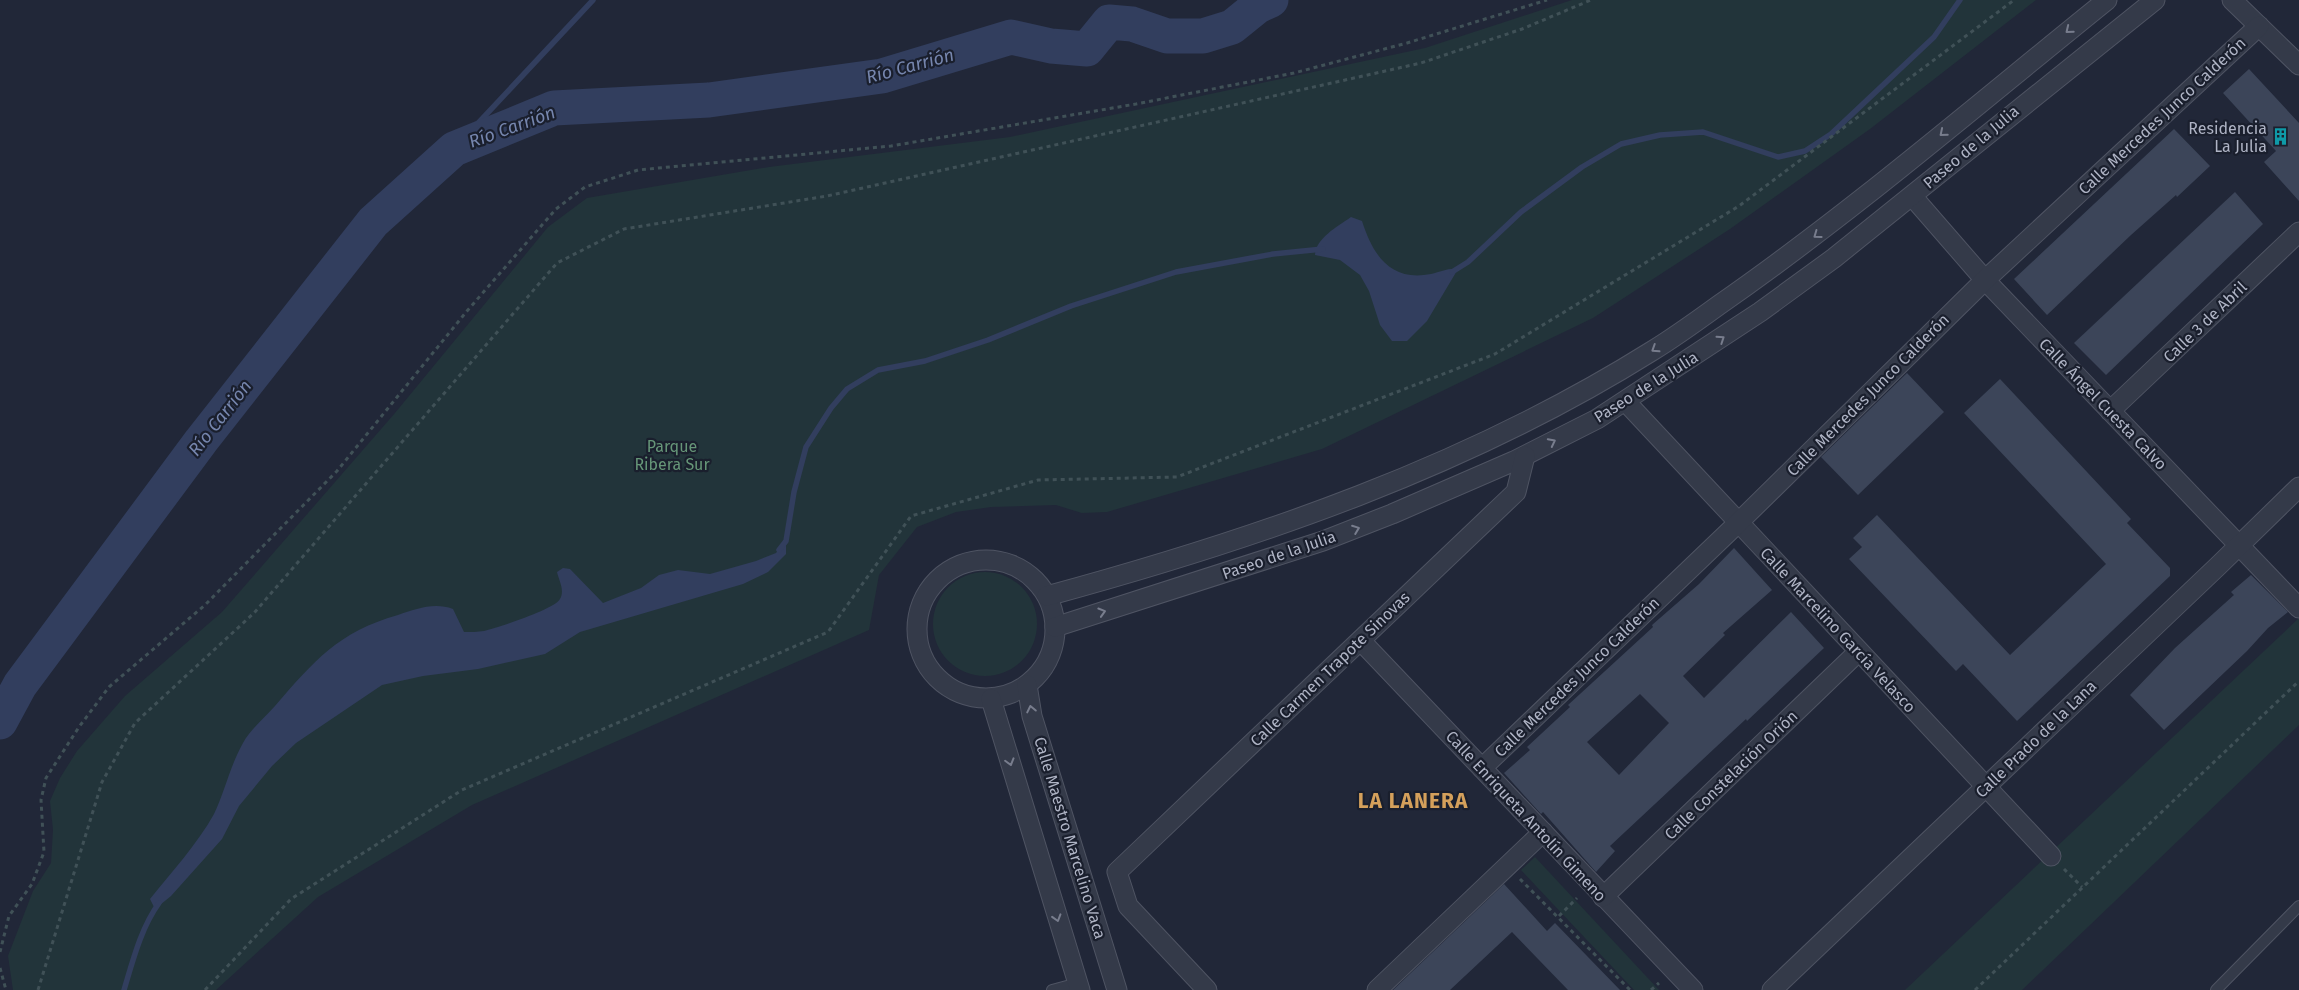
<svg xmlns="http://www.w3.org/2000/svg" width="2299" height="990" font-family="'Fira Sans',sans-serif">
  <rect width="100%" height="100%" fill="#212738"/>
  <!-- green -->
  <g fill="#22343a">
    <path d="M1572,0H2036L1870,129L1730,229L1593,318L1322,449L1107,512L1082,513L1056,505L991,507L956,512L917,527L879,575L869,630L472,805L318,897L216,990H13L8,956L33,891L51,863L53,830L50,801L60,778L77,751L125,696L222,612L395,413L548,227L587,198L769,167L1010,137L1425,48Z"/>
    <circle cx="985" cy="624" r="52"/>
    <path d="M2299,618V725L2022,990H1905Z"/>
    <path d="M1535,857L1659,990H1634L1521,870Z"/>
  </g>
  <!-- water -->
  <g fill="#323e5e">
    <path d="M1351,217L1362,221C1373,255 1390,282 1431,274C1441,272 1447,268 1458,269L1427,321L1407,341H1392L1380,325L1369,291L1360,275L1340,260L1315,255C1316,238 1337,227 1351,217Z"/>
    <path d="M786,541V554L768,572L743,584L580,632L545,654L478,669L423,676L382,685L296,743L272,766L239,806L222,839L171,896L155,909L150,899C171,873 198,843 214,814C225,791 230,766 243,743C250,730 264,718 275,706C314,661 338,632 398,615C416,609 434,602 453,609L464,632C471,632 478,632 484,631C497,628 555,609 560,599C565,590 559,581 557,572L563,568L570,569L603,603L641,588L659,575L678,570L710,574L756,561L776,553Z"/>
  </g>
  <g fill="none" stroke-linecap="round" stroke-linejoin="round">
    <!-- stream -->
    <g stroke="#323e5e" stroke-width="5.5">
      <path d="M454,149L593,0"/>
      <path d="M1452,272L1468,262L1521,212L1582,167L1621,144L1660,135L1703,132L1778,157L1805,151L1831,134L1934,37L1960,0"/>
      <path d="M779,550L786,541L794,492L806,447L831,408L847,389L878,370L925,361L988,340L1071,306L1176,272L1273,254L1323,249"/>
      <path d="M124,990C133,960 141,928 159,903"/>
    </g>
    <!-- river -->
    <path stroke="#323e5e" stroke-width="35" d="M0,722L20,685L201,441L373,222L454,149L554,108L709,100L882,76L1011,37L1051,46L1087,49L1109,22L1132,24L1167,36H1203L1232,27L1258,6L1271,0"/>
  </g>
  <!-- building -->
  <g fill="#3c4559" fill-rule="evenodd">
    <path d="M2249,69L2299,123V201L2264,162L2276,151L2223,93Z"/>
    <path d="M2174,129L2210,166L2177,197L2176,195L2131,235L2047,315L2014,279Z"/>
    <path d="M2235,192L2263,224L2106,375L2074,343Z"/>
    <path d="M1907,373L1944,412L1858,495L1821,457Z"/>
    <path d="M2000,379L2131,519L2127,523L2170,568V576L2017,721L1963,664L1956,671L1849,559L1862,547L1853,538L1877,515L2010,655L2106,564L1964,413Z"/>
    <path d="M1734,548L1772,590L1723,633L1725,635L1683,676L1704,698L1791,612L1824,648L1747,721L1746,719L1610,846L1615,851L1596,872L1543,812L1541,814L1504,773L1530,750L1527,747L1570,707L1568,705L1653,627L1652,625L1699,584ZM1640,694L1669,723L1619,775L1587,742Z"/>
    <path d="M2251,575L2288,612L2268,628L2247,651L2164,730L2130,695L2175,648L2234,595L2231,592Z"/>
    <path d="M1504,884L1547,931L1555,923L1620,990H1568L1512,932L1450,990H1393Z"/>
  </g>
  <g fill="none" stroke-linecap="round" stroke-linejoin="round">
    <defs>
      <g id="lane">
        <path d="M1052,990L1078,983"/>
        <path d="M2216,990L2299,906"/>
      </g>
      <g id="street">
        <path d="M2232,0L2299,65"/>
        <path d="M1912,196L1985,280L2299,608"/>
        <path d="M1626,402L2051,856"/>
        <path d="M2110,411L2299,232"/>
        <circle cx="986" cy="629" r="69"/>
        <path d="M1047,596C1257,539 1467,467 1652,351C1675,337 1697,321 1719,305C1854,211 1979,103 2107,0"/>
        <path d="M1055,627L1323,541L1392,514L1514,461L1597,419L1760,312L1834,258L2155,0"/>
        <path d="M1361,641L1693,990"/>
        <path d="M1027,685L1032,716L1117,990"/>
        <path d="M991,699L1080,990"/>
        <path d="M1482,768L1738,523L1985,280L2259,26"/>
        <path d="M1603,897L1858,652"/>
        <path d="M1207,990L1128,906L1117,872L1516,492L1525,456"/>
        <path d="M1377,990L1543,832"/>
        <path d="M1772,990L2218,566L2299,487"/>
      </g>
    </defs>
    <!-- lane casing -->
    <use href="#lane" stroke="#4f5463" stroke-width="12"/>
    <!-- street casing -->
    <use href="#street" stroke="#4f5463" stroke-width="21"/>
    <!-- path -->
    <g stroke="#405157" stroke-width="3" stroke-dasharray="4 4" stroke-linecap="butt">
      <path d="M2064,869L2082,887"/>
      <path d="M1520,879L1630,990"/>
      <path d="M1559,916L1577,898"/>
      <path d="M0,952L9,916L32,884L44,852L41,800L46,778L79,727L109,687L205,605L337,471L467,311L556,209L585,187L638,170L891,146L1136,104L1294,73L1407,43L1547,0"/>
      <path d="M0,968L6,990"/>
      <path d="M38,990L102,782L135,723L254,613L557,263L624,229L827,196L1421,63L1522,29L1591,0"/>
      <path d="M205,990L291,899L462,790L828,632L911,516L1038,480L1177,477L1495,354L1739,206L2014,0"/>
      <path d="M1651,990L1659,983"/>
      <path d="M1975,990L2299,681"/>
    </g>
    <!-- lane -->
    <use href="#lane" stroke="#343a49" stroke-width="10"/>
    <!-- street -->
    <use href="#street" stroke="#343a49" stroke-width="19"/>
  </g>
  <!-- one-way arrows -->
  <defs><path id="oneway-chevron" d="M-2-3.5L2.5 0L-2 3.5" fill="none" stroke-width="1.6" stroke-linecap="round" stroke-linejoin="round" transform="scale(1.25)"/></defs>
  <g stroke="#787d8d">
    <use href="#oneway-chevron" transform="translate(2069 30) rotate(141)"/>
    <use href="#oneway-chevron" transform="translate(1943 133) rotate(140)"/>
    <use href="#oneway-chevron" transform="translate(1817 235) rotate(144)"/>
    <use href="#oneway-chevron" transform="translate(1721 339) rotate(-34)"/>
    <use href="#oneway-chevron" transform="translate(1655 349) rotate(147)"/>
    <use href="#oneway-chevron" transform="translate(1552 442) rotate(-27)"/>
    <use href="#oneway-chevron" transform="translate(1356 529) rotate(-21)"/>
    <use href="#oneway-chevron" transform="translate(1102 612) rotate(-17)"/>
    <use href="#oneway-chevron" transform="translate(1031 709) rotate(-102)"/>
    <use href="#oneway-chevron" transform="translate(1010 762) rotate(74)"/>
    <use href="#oneway-chevron" transform="translate(1057 918) rotate(73)"/>
  </g>
  <!-- icons -->
  <defs>
    <symbol id="building-bare" viewBox="-9 -9 18 18"><path d="M-4-6H4V6H1V3H-1V6H-4ZM-2.5-4.3h1.7v1.8h-1.7ZM.8-4.3h1.7v1.8H.8ZM-2.5-1h1.7V.8h-1.7ZM.8-1h1.7V.8H.8Z" fill="#0f9aa8" stroke="#1a1f2d" stroke-width="2.5" paint-order="stroke"/></symbol>
  </defs>
  <g fill-rule="evenodd">
    <use href="#building-bare" x="2268" y="124" width="25" height="25"/>
  </g>
  <g text-anchor="middle" dominant-baseline="central" stroke-width="4.5" stroke-linejoin="round" paint-order="stroke">
    <!-- street labels -->
    <g font-size="16" fill="#afb4c5" stroke="#1a1f2d">
      <text transform="translate(2162 116) rotate(-43)">Calle Mercedes Junco Calderón</text>
      <text transform="translate(1971 147) rotate(-40)">Paseo de la Julia</text>
      <text transform="translate(2205 322) rotate(-44)">Calle 3 de Abril</text>
      <text transform="translate(1646 387) rotate(-32)">Paseo de la Julia</text>
      <text transform="translate(1868 395) rotate(-45)">Calle Mercedes Junco Calderón</text>
      <text transform="translate(2103 404) rotate(46)">Calle Ángel Cuesta Calvo</text>
      <text transform="translate(1279 555) rotate(-19)">Paseo de la Julia</text>
      <text transform="translate(1838 630) rotate(47)">Calle Marcelino García Velasco</text>
      <text transform="translate(1330 669) rotate(-44)">Calle Carmen Trapote Sinovas</text>
      <text transform="translate(1577 677) rotate(-44)">Calle Mercedes Junco Calderón</text>
      <text transform="translate(2036 739) rotate(-44)">Calle Prado de la Lana</text>
      <text transform="translate(1731 775) rotate(-44)">Calle Constelación Orión</text>
      <text transform="translate(1526 816) rotate(47)">Calle Enriqueta Antolín Gimeno</text>
      <text transform="translate(1070 838) rotate(73)">Calle Maestro Marcelino Vaca</text>
    </g>
    <!-- poi labels -->
    <g font-size="16" fill="#afb4c5" stroke="#1a1f2d" text-anchor="end">
      <text x="2267" y="128">Residencia<tspan x="2267" dy="18">La Julia</tspan></text>
    </g>
    <!-- park labels -->
    <g font-size="16" fill="#669678" stroke="#1a1f2d">
      <text x="672" y="446">Parque<tspan x="672" dy="18">Ribera Sur</tspan></text>
    </g>
    <!-- water labels -->
    <g font-size="18" font-style="italic" fill="#7686ae" stroke="#1a1f2d">
      <text transform="translate(910 66) rotate(-15)">Río Carrión</text>
      <text transform="translate(512 127) rotate(-20)">Río Carrión</text>
      <text transform="translate(220 418) rotate(-52)">Río Carrión</text>
    </g>
    <!-- district labels -->
    <g font-size="21" font-weight="bold" letter-spacing="1" fill="#d4a05b" stroke="#1a1f2d">
      <text x="1413" y="801">LA LANERA</text>
    </g>
  </g>
</svg>
